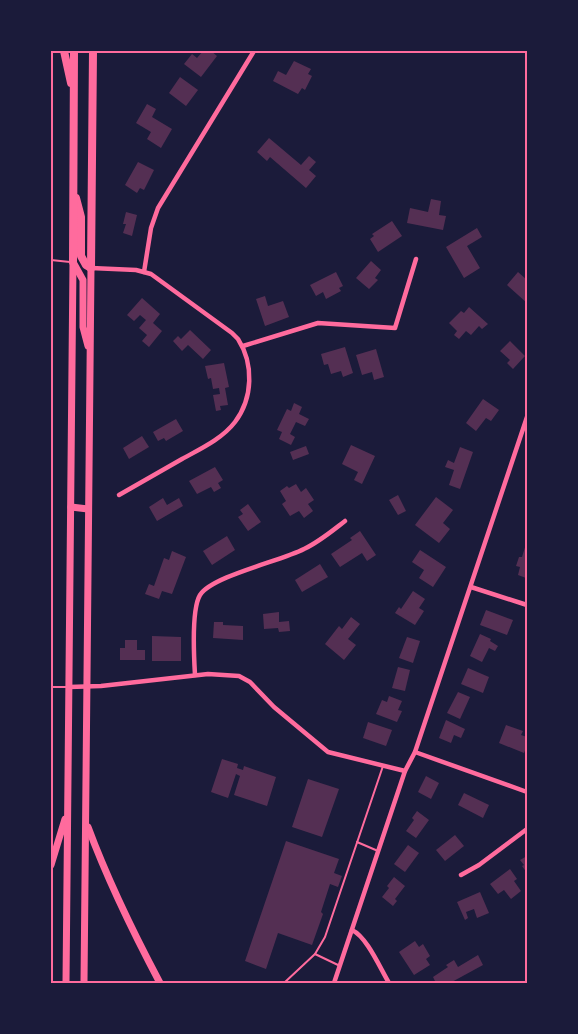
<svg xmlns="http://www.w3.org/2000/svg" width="578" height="1034" font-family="Lora,serif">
  <rect width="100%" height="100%" fill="#1b1b3a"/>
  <!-- building -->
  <g fill="#542f53">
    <path d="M203,51H211L217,56L201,77L184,64L192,54L197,58Z"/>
    <path d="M294,61L311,69L308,74L312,76L305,90L302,88L298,94L273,81L278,71L286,75Z"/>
    <path d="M180,77L198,90L186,106L169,93Z"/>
    <path d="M147,104L156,109L152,117L172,129L161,148L147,139L151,132L136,123Z"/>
    <path d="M269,138L301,165L309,156L316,162L309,170L316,176L306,188L270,157L267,161L257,152Z"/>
    <path d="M138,162L154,170L144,190L140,188L137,193L125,185Z"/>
    <path d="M431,199L441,201L439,215L446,216L443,230L407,223L410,208L428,212Z"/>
    <path d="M126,212L137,215L132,236L123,233L126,224H123Z"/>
    <path d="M392,221L402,236L378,252L370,239L374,236L372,234Z"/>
    <path d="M477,228L482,237L467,246L480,268L464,278L446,247Z"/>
    <path d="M371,261L381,270L375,278L378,280L369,289L356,278Z"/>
    <path d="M336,272L343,286L339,288L341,291L326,299L323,292L316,296L310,285Z"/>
    <path d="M518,272L527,280V303L507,285Z"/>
    <path d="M265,296L268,306L283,301L289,317L265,326L256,299Z"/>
    <path d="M142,298L160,314L153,323L162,331L149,347L142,341L147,335L139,328L146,320L140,315L134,321L127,315Z"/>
    <path d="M469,307L488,324L482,329L479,326L471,335L466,331L459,339L454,335L457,331L449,323L461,311L464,313Z"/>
    <path d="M190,330L211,350L203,359L188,345L182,351L173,341L178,336L181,339Z"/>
    <path d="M510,341L525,356L513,369L507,363L510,360L500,351Z"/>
    <path d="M345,347L353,373L343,377L341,371L331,374L328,364L324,365L321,354Z"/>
    <path d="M376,349L384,377L374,380L372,372L362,375L356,355Z"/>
    <path d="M224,363L229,387L225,388L228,405L220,406L221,410L216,411L213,395L220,394L219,388L213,389L211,378L208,379L205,366Z"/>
    <path d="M483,399L499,410L491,421L486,418L476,431L466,423Z"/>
    <path d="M294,403L302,407L299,414L309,419L305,426L296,422L290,434L295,437L291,445L279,439L282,432L277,430L287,409L291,411Z"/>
    <path d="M176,419L183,431L166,441L164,438L158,441L153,432Z"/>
    <path d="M142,436L149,447L129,459L123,448Z"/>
    <path d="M351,445L375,456L362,484L354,480L358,472L342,464Z"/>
    <path d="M306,446L309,454L293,460L290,452Z"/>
    <path d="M460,447L473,452L460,489L449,485L454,470L445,467L448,460L454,463Z"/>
    <path d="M215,467L223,480L218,483L221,488L214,492L211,487L197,494L189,481Z"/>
    <path d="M296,484L301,492L306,488L314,500L308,504L313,511L304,518L299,511L290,516L282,504L286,501L280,491L287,486L289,488Z"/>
    <path d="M398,495L406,511L398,515L389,500Z"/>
    <path d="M436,497L453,510L443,523L450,529L439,543L415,525Z"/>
    <path d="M163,498L167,505L179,498L183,506L157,521L149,507Z"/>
    <path d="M248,504L261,522L248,531L238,517L243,514L240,510Z"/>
    <path d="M360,531L376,555L367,561L362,553L340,567L331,554L352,540L350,538Z"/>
    <path d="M227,536L235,550L212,565L203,551Z"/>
    <path d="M526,544L527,576L526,578L518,575L520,567L516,566L519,557H522Z"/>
    <path d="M420,550L446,567L433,587L419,578L424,570L412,562Z"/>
    <path d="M172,551L186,557L172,594L162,591L159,599L145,594L149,584L154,586L164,558L169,560Z"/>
    <path d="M320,564L328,577L302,592L295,580Z"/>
    <path d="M413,591L425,599L419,608L424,611L415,625L395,613L399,607L401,609Z"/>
    <path d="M486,610L513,620L507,635L480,625Z"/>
    <path d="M279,612V622L289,621L290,631L279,632L278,628L264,629L263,614Z"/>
    <path d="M351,617L360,624L348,639L356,645L344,660L325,644L339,626L342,629Z"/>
    <path d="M214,622H223V625L243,626V640L213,638Z"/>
    <path d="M480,634L491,639L490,641L498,646L495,651L489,648L482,662L470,656Z"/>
    <path d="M152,636L181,637V661H152Z"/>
    <path d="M407,637L420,641L413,663L399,658Z"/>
    <path d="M125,640H137V650H145V660H120V648H125Z"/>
    <path d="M398,667L410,670L405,691L392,688Z"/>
    <path d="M468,668L489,677L483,693L461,684Z"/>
    <path d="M458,692L470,697L460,719L447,713Z"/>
    <path d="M389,696L402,701L398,710L402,711L397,722L376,714L382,700L387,702Z"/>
    <path d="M446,720L465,729L461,738L454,735L451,743L439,738Z"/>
    <path d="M368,722L392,730L386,746L363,738Z"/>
    <path d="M506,725L523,731L521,735L527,737V746L524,753L499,743Z"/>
    <path d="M222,759L238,764L237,768L243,770L244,766L276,777L267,806L234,795L240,776L236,774L228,798L211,792Z"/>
    <path d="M426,776L439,783L431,799L418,792Z"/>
    <path d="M308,779L339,789L322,837L292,827Z"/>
    <path d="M464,793L489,805L483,818L458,805Z"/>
    <path d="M417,811L429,820L416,838L406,831L414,820L412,818Z"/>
    <path d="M455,835L464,846L445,861L436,850Z"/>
    <path d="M286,841L339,859L334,873L342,876L338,887L330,884L321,912L323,914L312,945L278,933L266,969L245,961Z"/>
    <path d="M408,845L419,853L405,872L394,864Z"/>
    <path d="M527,856V873L522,866L524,865L520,860Z"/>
    <path d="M510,869L517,879L514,881L521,891L511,899L504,890L498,894L490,884Z"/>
    <path d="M394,877L405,886L395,899L397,901L393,906L382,897L389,888L387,886Z"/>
    <path d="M480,892L489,913L477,918L474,909L466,912L468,918L465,920L457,902Z"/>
    <path d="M415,941L419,947L423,944L430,956L426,959L430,965L414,975L399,952Z"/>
    <path d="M478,955L483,965L450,983H436L433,977L448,967L446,965L454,960L458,967Z"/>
  </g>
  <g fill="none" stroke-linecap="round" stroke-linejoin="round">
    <!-- service -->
    <g stroke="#ff6b9d" stroke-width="2">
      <path d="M51,260L70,262"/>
      <path d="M51,687H67"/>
      <path d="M357,842L378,851"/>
      <path d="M315,954L325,937L383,766"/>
      <path d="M284,983L315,954L338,965"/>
    </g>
    <!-- minor -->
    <g stroke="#ff6b9d" stroke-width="4.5">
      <path d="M91,268L136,270L151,274L232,333L238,339C254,364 253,398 235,422C222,439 200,449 182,459C161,471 140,483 119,495"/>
      <path d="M144,272L151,228L158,208L254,51"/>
      <path d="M243,346L318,323L395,328L416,259"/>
      <path d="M471,587L527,605"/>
      <path d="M195,675C194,658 191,610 200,595C212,576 281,561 304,549C319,542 332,531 345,521"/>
      <path d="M69,687L101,686L208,674L239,676L250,682L274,707L328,752L405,771"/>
      <path d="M415,752L527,792"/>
      <path d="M461,875L479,865L527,829"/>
      <path d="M352,930C367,937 380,968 389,983"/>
      <path d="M334,983L405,771L415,752L527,417"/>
    </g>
    <!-- trunk -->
    <g stroke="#ff6b9d" stroke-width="7">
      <path d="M73,262L83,280V327L88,346"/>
      <path d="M71,507L88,509"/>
      <path d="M88,827C108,881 133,932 160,983"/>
      <path d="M51,865L65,819"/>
      <path d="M66,983L73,262"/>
      <path d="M84,983L91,268"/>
    </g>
    <!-- motorway -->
    <g stroke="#ff6b9d" stroke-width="8">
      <path d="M64,51L71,83"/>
      <path d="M76,198L81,217V256L86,265L91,268"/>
      <path d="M73,262L74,51"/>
      <path d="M91,268L93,51"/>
    </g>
  </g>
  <!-- border -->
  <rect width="578" height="1034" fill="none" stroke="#1b1b3a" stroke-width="105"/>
  <rect x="52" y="52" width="474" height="930" fill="none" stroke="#ff6b9d" stroke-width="2"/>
</svg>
